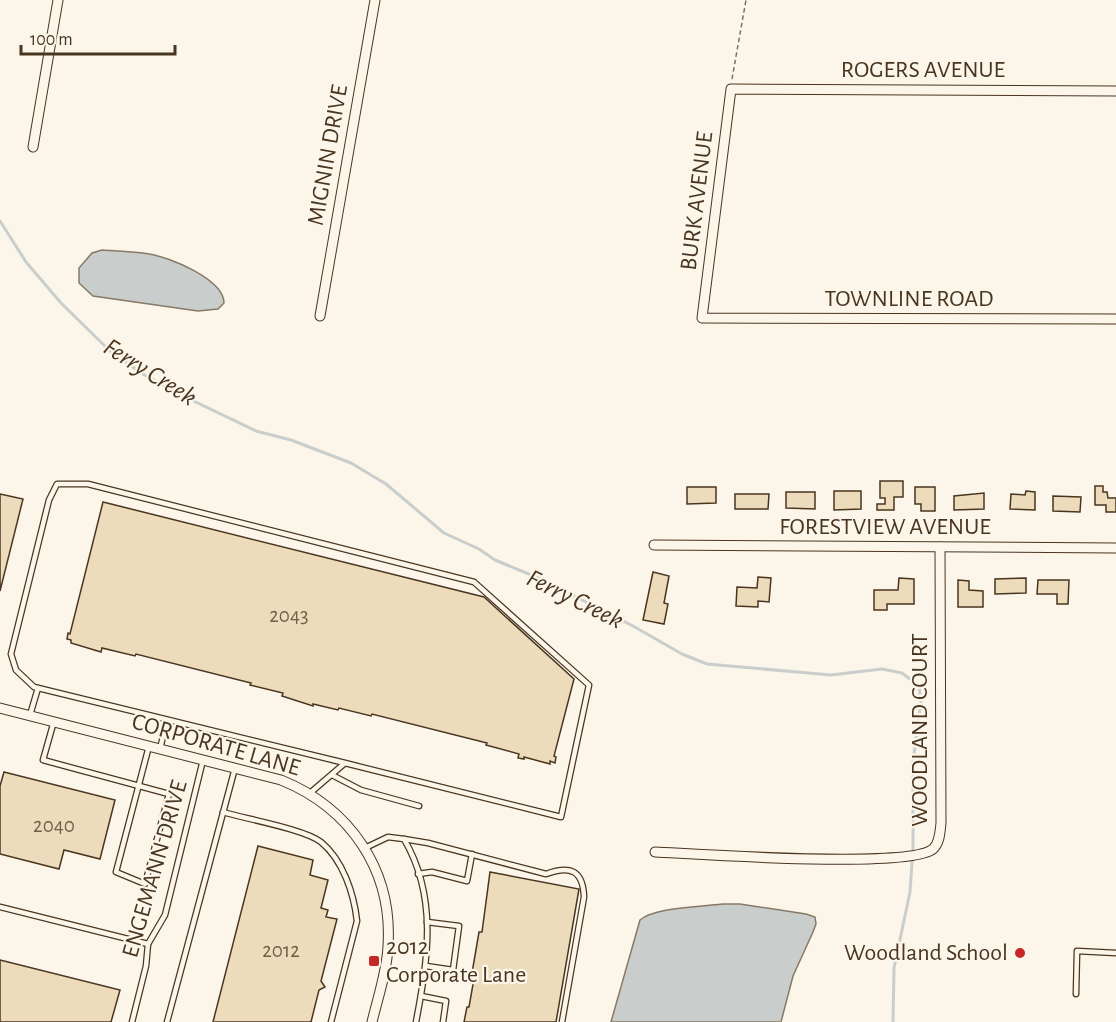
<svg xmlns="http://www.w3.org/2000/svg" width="1116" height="1022" font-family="'Alegreya Sans',sans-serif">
  <rect width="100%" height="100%" fill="#fbf6e9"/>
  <!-- water -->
  <g fill="#c9cecd" stroke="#887966" stroke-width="1.5">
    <path d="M102,250C117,251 134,251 149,254C169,257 224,279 224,303L218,309L198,311L93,296L79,283V268L92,253Z"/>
    <path d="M722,904H740L806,914L815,917L816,924L813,932L793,976L781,1022H611L640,920C655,907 701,907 722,904Z"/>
  </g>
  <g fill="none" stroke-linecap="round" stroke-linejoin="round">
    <!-- stream -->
    <path stroke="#c9cecd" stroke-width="3" d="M0,221L26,262L61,303L110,351L141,373L179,394L256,431L291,440L351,463L386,484L444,533L479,549L495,560L543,580L633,626L682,654L707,664L831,675L882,669L902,673L915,683L919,686L921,701L913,762V848L910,892L894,968L893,1022"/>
  </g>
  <!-- building -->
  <g fill="#ecdcbc" stroke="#4a3520" stroke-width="1.5">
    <path d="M880,481H903V497H894V510H877V504H885V498H880Z"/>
    <path d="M1095,486H1103V492H1107L1108,498H1116V512H1106V505H1095Z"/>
    <path d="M687,487H716V503L687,504Z"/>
    <path d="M915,487H935V511H921V504H915Z"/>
    <path d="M834,491H861V509L834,510Z"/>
    <path d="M1026,491L1035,492V510L1010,509L1011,494L1025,495Z"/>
    <path d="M786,492H815V509L786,508Z"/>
    <path d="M984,493V509L954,510V496Z"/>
    <path d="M0,494L23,499L0,591Z"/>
    <path d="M735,494H769L768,509H735Z"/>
    <path d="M1053,496L1081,497L1080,512L1053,511Z"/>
    <path d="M103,502L484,597L574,679L554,756L556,757L555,763L550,761V764L524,757V759L518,758L519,754L486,745L487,743L372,714L371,716L339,708L338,710L313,704V706L282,696L283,693L250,685L251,683L136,654L135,656L102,648L101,652L71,643V640L67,639L68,633L70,634Z"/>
    <path d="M653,572L669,576L664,603L668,604L664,624L643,620Z"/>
    <path d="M758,577L771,578L769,602L758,601V607L736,606L737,587L757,588Z"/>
    <path d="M899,578L914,579V604H887V610H874V590H898Z"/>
    <path d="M1026,578V593L995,594V579Z"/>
    <path d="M958,580L969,581V590L983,591V607H958Z"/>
    <path d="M1038,580H1069L1068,604H1057V594H1037Z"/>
    <path d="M4,772L115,800L100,859L64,850L59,869L0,854V786Z"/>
    <path d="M258,846L313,860L310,875L328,880L321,908L328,910L326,917L337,919L321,981L325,987L319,990L311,1022H213Z"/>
    <path d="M490,872L579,889L556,1022H464L467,1007H469L475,973H472L479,932H482Z"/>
    <path d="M0,960L120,990L111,1022H0Z"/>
  </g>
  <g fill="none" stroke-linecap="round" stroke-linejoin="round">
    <defs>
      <g id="service">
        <path d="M30,715L38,688"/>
        <path d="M54,721L43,760L169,794L145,884L116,872L149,746"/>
        <path d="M160,749L167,720"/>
        <path d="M332,775L361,790L419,806"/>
        <path d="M310,793L345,763L561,817L589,685L474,582L88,484H57L49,500L11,654L16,670L34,687L345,763"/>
        <path d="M223,812C246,819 304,829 321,842C343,860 354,894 357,921L331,1022"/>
        <path d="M404,839L428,843L546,874C570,865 583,870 584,897L562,1022"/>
        <path d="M365,848L388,837L404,839C438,897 428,959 416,1022"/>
        <path d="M418,874L432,872L467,881L472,854"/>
        <path d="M0,907L148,944"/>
        <path d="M426,966L453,970L459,926L427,922"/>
        <path d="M1076,994L1077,951L1116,953"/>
        <path d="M421,996L446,1001L443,1022"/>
        <path d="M132,1022L146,966L148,944L165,915L203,760"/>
        <path d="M167,1022L235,768"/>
      </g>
      <g id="minor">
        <path d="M1116,91L731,89L702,318L1116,319"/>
        <path d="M33,147L58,0"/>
        <path d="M320,316L375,0"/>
        <path d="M654,545L1116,548"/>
        <path d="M0,708L281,780C350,808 393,870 388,946C387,971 378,997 372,1022"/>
        <path d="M655,852C699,854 909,869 933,849C940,843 940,831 941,823L940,547"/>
      </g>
    </defs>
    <!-- service casing -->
    <use href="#service" stroke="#4a3520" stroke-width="7"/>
    <!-- minor casing -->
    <use href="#minor" stroke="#4a3520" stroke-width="11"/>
    <!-- path -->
    <path stroke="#7f6f5c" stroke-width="1.5" stroke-dasharray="4.5 3" stroke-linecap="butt" d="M732,79L746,0"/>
    <!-- service -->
    <use href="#service" stroke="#fbf6e9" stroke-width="4.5"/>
    <!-- minor -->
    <use href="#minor" stroke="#fbf6e9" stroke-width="9"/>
  </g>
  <!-- markers -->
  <g fill="#c62828" stroke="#fbf6e9" stroke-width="2">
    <circle cx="1020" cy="953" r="6"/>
    <rect x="368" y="955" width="12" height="12" rx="3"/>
  </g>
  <g text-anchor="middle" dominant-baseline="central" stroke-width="4.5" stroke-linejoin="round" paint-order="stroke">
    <!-- number labels -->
    <g font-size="21" fill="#725f47">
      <text x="289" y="615">2043</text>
      <text x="54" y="825">2040</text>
      <text x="281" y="950">2012</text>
    </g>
    <!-- street labels -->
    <g font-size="24" fill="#4a3520" stroke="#fbf6e9">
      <text x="923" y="70">ROGERS AVENUE</text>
      <text transform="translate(328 155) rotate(-80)">MIGNIN DRIVE</text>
      <text transform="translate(697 201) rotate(-83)">BURK AVENUE</text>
      <text x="909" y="299">TOWNLINE ROAD</text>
      <text x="885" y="527">FORESTVIEW AVENUE</text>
      <text transform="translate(920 730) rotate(-90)">WOODLAND COURT</text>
      <text transform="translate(216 745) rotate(16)">CORPORATE LANE</text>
      <text transform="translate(155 869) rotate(-74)">ENGEMANN DRIVE</text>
    </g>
    <!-- poi labels -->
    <g font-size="24" fill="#4a3520" stroke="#fbf6e9" text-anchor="start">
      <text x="386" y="947">2012<tspan x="386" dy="28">Corporate Lane</tspan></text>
      <text x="1008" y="953" text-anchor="end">Woodland School</text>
    </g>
    <!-- water labels -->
    <g font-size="26" font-style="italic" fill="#4a3520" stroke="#fbf6e9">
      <text transform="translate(150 372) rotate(32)">Ferry Creek</text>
      <text transform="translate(575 599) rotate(26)">Ferry Creek</text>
    </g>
  </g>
  <!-- scale -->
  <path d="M21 45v9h154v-9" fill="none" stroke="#4a3520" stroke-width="3"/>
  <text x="30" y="45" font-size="18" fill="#4a3520" stroke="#fbf6e9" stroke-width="4.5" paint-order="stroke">100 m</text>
</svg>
